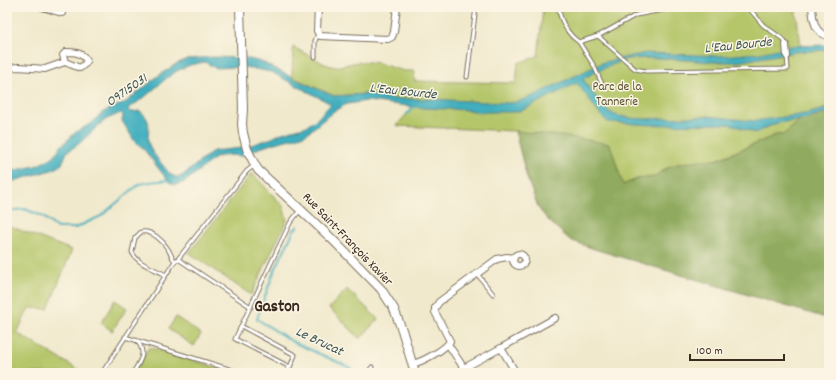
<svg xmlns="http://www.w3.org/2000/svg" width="836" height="380" font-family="Dekko,sans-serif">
  <rect width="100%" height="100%" fill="#fcf5e5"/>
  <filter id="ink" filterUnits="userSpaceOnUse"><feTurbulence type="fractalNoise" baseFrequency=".025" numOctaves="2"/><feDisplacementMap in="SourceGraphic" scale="8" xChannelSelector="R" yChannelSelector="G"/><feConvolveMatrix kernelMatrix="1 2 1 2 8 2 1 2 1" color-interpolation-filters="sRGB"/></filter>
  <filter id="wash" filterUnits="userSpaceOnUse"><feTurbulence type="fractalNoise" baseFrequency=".012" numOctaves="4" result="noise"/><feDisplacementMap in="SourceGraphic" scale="16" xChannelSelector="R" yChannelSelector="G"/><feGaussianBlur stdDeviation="0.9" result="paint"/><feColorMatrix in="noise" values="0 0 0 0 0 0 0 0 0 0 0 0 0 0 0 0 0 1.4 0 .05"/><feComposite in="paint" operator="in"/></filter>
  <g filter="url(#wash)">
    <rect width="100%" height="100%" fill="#f0e9cc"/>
    <!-- green -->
    <g fill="#b5c66a" stroke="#787844">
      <path d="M543,7H795L802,51L829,50V108L800,115L798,121L783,135H776L716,160H700L665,169L654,177L637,179L571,208L549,221L539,209L527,178L515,131L396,126L412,108V99H394L367,94L334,96L292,77L293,47L325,64L335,67L358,62H374L404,71H415L414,81L516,83L518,63L538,56Z"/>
      <path d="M252,173L283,206L287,220L251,295L189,253Z"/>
      <path d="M7,225L72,250L48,309L29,308L17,333L84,373H7Z"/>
      <path d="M347,289L378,319L360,339L329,308Z"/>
      <path d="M115,300L127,308L112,331L101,323Z"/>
      <path d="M176,317L201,334L194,346L168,329Z"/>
      <path d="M149,347L235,373H134Z"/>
    </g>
    <!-- forest -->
    <path fill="#90ab5e" stroke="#666a3e" d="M829,113V319L594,249L570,240L549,221L539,209L527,178L515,131L570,137L610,144L623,185L637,179L654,177L665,169L677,164L700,160H716L724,157L776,135H783L798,121Z"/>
    <!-- water -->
    <path fill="#40aebe" stroke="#3e6c6e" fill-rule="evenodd" d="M829,45V50L795,52L737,62H712L657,58L627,59L593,73L583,79L591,91L608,111L615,115L629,118L646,119L707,116L754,121L806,114L829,108V113L823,114L807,119L777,123L755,133L733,125L726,124L652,125L608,122L601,116L577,83L525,109L515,112H479L468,110L424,108L367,101L347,104L334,111L309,132L302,136L275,143L251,151L244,156L229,155L216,157L186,181L183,183L175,185L169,182L142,147L135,142L122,121L123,115L121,113L107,119L98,126L80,143L67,152L62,164L55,169L7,183V172L35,166L46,161L54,156L61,146L76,132L90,124L103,112L126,102L158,76L176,64L188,59L214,57L245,58L262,62L297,80L334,96L367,94L394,99H430L507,103L517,102L533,96L604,62L646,53L720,56L760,53L791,46ZM205,62L215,68L244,67L271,72L331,104L318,118L307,126L282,133L272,138L242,148L213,151L182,176C177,178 173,176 169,173C163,165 154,156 150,147C144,134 156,123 140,111L130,112L128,109L146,96L168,77L177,71L190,65Z"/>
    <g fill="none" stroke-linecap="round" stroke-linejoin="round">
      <!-- stream -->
      <g stroke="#40aebe" stroke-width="2">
        <path d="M407,114L416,105"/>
        <path d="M7,211L25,209L42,216L57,228H75L101,216L133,189L140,184L150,182L169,180"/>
        <path d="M298,226L294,230L273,274L257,319L293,342L351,368L355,373"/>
      </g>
    </g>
  </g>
  <g filter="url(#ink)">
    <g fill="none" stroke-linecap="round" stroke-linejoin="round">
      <defs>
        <g id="service">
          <path d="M558,7C561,22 567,34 579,42L598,36L636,15L679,7"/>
          <path d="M748,7L763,25L784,40L786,45"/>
          <path d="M598,36L635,69L646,71L788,69L787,56"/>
          <path d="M579,42L594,66L602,84"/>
          <path d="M315,57V41L318,34"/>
          <path d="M467,77L476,7"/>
          <path d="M178,259L247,171L255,165"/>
          <path d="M166,275C155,269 137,264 132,252L135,238L141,232C152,230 163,241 168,249C171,254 171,257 175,261"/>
          <path d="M478,275L493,294"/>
          <path d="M241,326L295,355L290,367"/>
          <path d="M125,337L242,373"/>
          <path d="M102,373L175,261L178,259L251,307"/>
          <path d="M133,373C139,362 147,354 138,342"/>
          <path d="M285,373L290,367L235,339L290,223L300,210"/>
          <path d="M367,373L372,367"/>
        </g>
        <g id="minor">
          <path d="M42,7L62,13"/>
          <path d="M318,7L317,31L320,36L388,39L392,37L394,32L397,7"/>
          <path d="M812,7C813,19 814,34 829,36"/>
          <path d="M786,45L787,56"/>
          <path d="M7,68L19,67L45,69L65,62L80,68L85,64L87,61C82,52 74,52 66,52L63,55L65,62"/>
          <circle cx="519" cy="260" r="6"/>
          <path d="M448,344L467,373"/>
          <path d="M501,348L555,318"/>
          <path d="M412,364C422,362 446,349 450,341L435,312V308L439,302L497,259L507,257L514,258"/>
          <path d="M464,368L501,348L516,373"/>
        </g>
        <path id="tertiary" d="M240,7L243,109L242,124L243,133L247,149L255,165L258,170L332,239L381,289L394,309L402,330L415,373"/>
      </defs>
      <!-- service casing -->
      <use href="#service" stroke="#7a6d5b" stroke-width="5"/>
      <!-- minor casing -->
      <use href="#minor" stroke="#7a6d5b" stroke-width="8"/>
      <!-- tertiary casing -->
      <use href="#tertiary" stroke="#7a6d5b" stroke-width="10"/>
      <!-- service -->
      <use href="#service" stroke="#fff" stroke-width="3"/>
      <!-- minor -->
      <use href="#minor" stroke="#fff" stroke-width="6"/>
      <!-- tertiary -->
      <use href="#tertiary" stroke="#fff" stroke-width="8"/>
    </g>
  </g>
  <g text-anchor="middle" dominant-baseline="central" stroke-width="3" stroke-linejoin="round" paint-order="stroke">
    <!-- park labels -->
    <g font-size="13" fill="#5a5131" stroke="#fcf5e5">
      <text x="617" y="87">Parc de la<tspan x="617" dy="15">Tannerie</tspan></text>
    </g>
    <!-- street labels -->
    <g font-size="13" fill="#3b2a1e" stroke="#fcf5e5">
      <text transform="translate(347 240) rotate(46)">Rue Saint-François Xavier</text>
    </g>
    <!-- water labels -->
    <g font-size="14" font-style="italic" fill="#3d5856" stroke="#fcf5e5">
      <text transform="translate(738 46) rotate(-6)">L'Eau Bourde</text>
      <text transform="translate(127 91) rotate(-35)">O9715031</text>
      <text transform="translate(403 92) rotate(6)">L'Eau Bourde</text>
      <text transform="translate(319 342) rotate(25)">Le Brucat</text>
    </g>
    <!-- district labels -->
    <g font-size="17" font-weight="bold" fill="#3b2a1e" stroke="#fcf5e5">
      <text x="277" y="308">Gaston</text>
    </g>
  </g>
  <!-- margin -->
  <rect width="836" height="380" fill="none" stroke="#fcf5e5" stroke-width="24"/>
  <!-- scale -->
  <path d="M690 354v6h94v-6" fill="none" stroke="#3b2a1e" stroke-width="2"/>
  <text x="696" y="354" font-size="12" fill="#3b2a1e" stroke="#fcf5e5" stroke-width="3" paint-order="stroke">100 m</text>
</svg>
